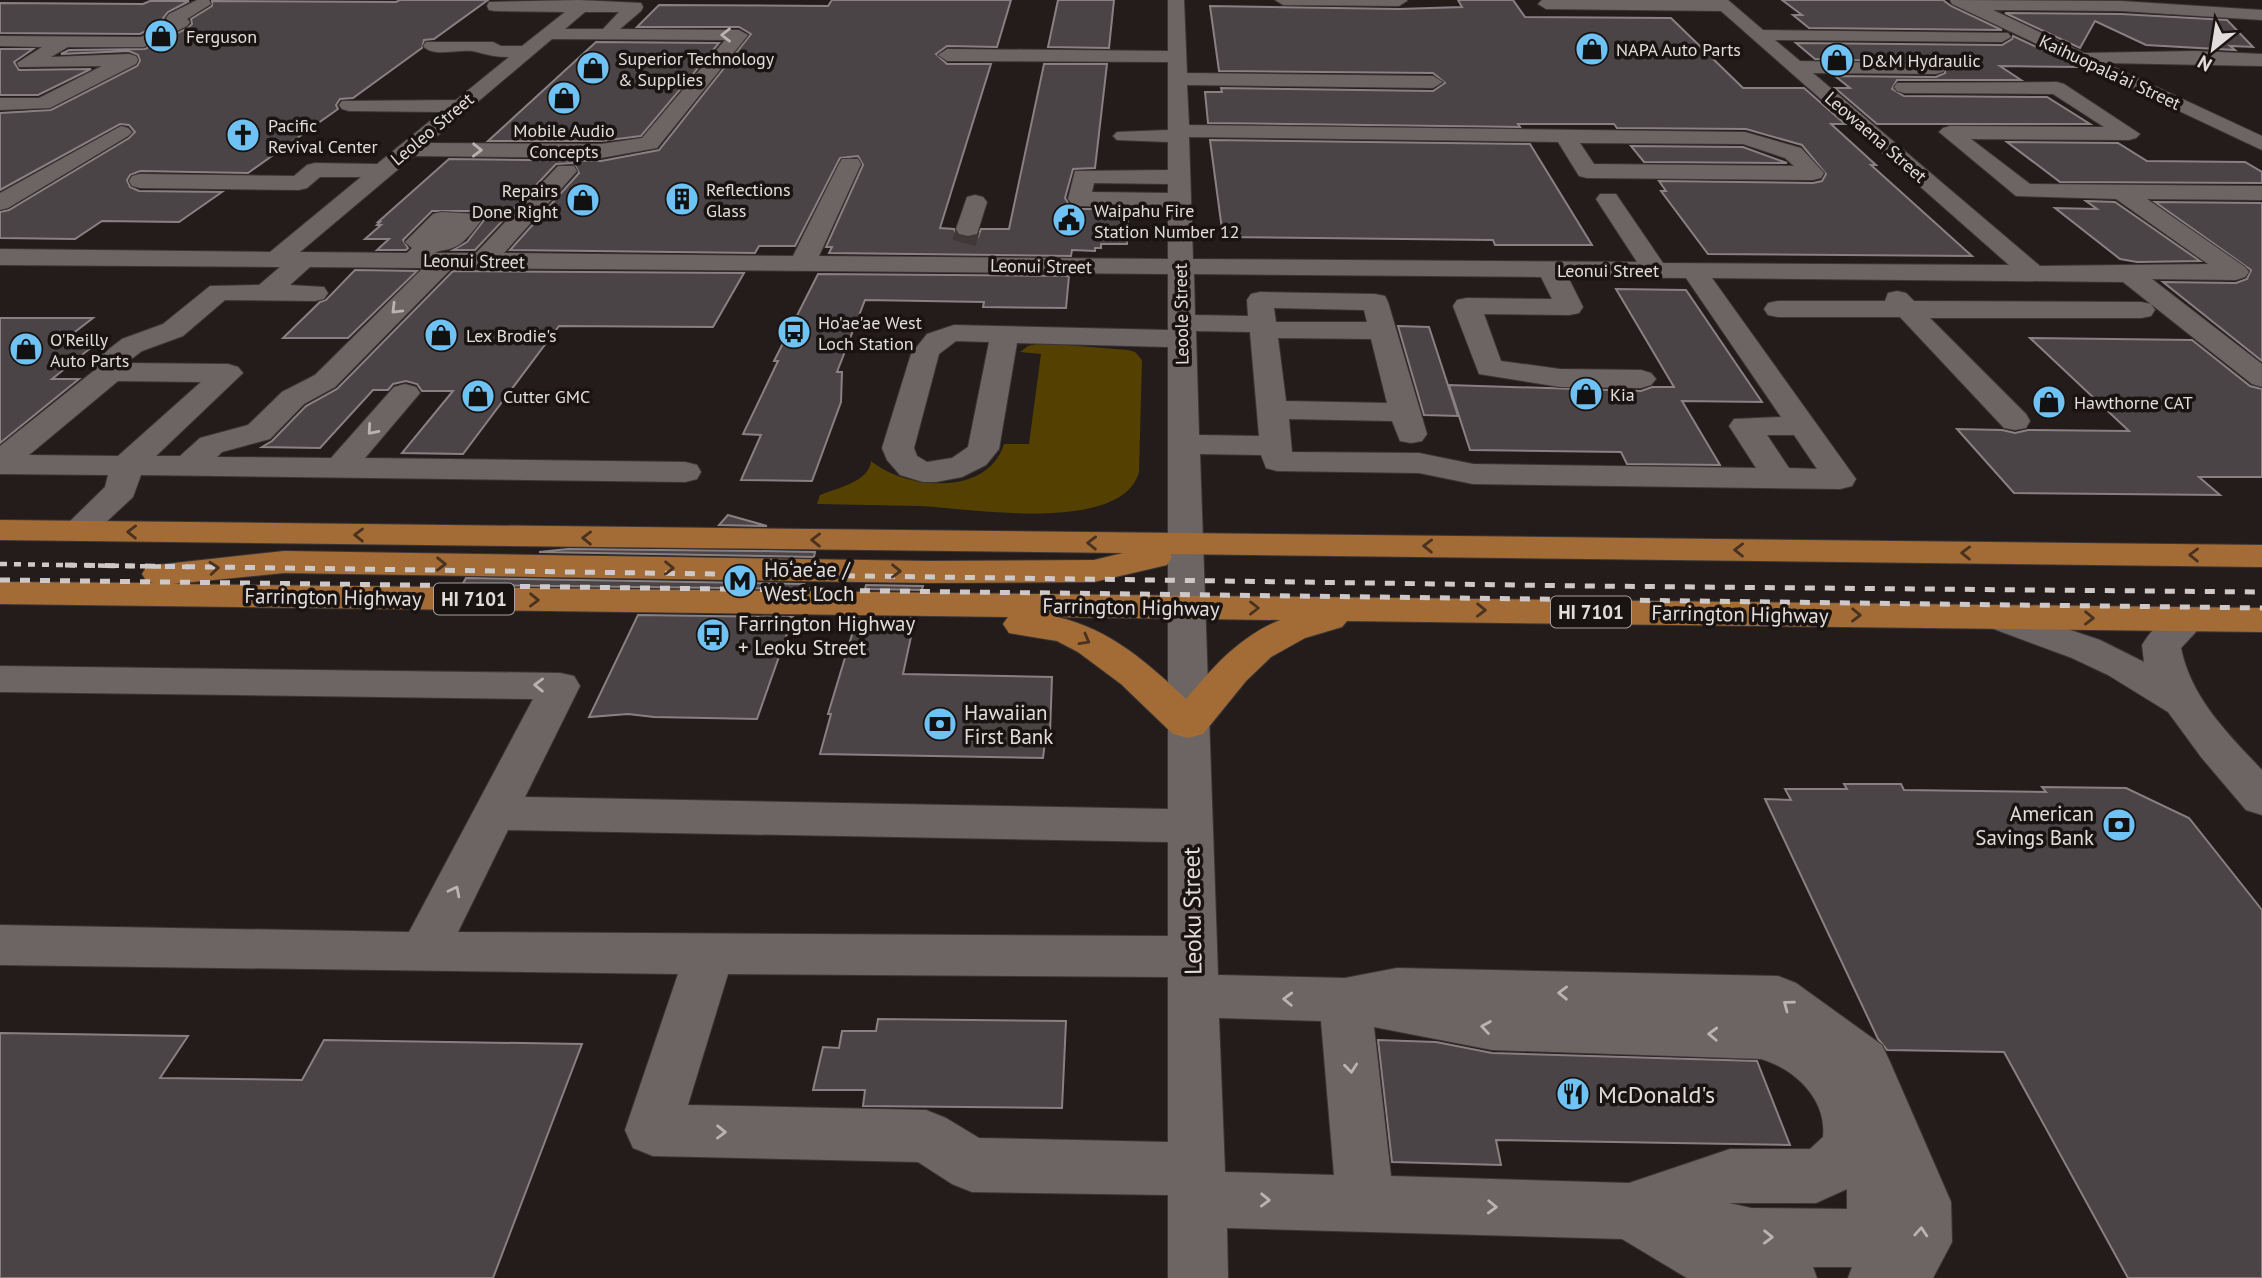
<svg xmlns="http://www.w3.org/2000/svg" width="2262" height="1278" font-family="'PT Sans',sans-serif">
  <rect width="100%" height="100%" fill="#231c1b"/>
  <!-- green -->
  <path fill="#544102" d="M1042,343L1128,350L1135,352L1142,360L1139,472C1122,535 967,508 919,506C885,505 851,505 817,504L820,495C837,488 869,482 871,461C906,490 988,497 1004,444H1029L1041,354L1020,352L1028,346Z"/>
  <!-- building -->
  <g fill="#4b4446" stroke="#888083" stroke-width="2">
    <path d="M400,0H488L434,39L424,40L422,48L353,98L340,99L336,105L338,109L248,173L140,171L130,175L127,180L130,187L139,191L222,192L179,222L102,221L75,239L0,238V212L9,210L129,138L135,132L129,125L120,124L0,190V113L51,110L137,66L140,61L138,55L129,51L61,54L69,50L145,49L188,28L192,24L191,19L212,6V1L396,2Z"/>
    <path d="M832,0H1011L997,47L947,46L936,54L947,64H991L940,228L954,229L958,237H978L981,229H1009L1044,64H1107L1095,168L1073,169L1065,198L1070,206L1079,209H1128L1127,244H1101V248H1095V251L1072,250L1071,256L829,253L832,247H826L863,165L858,156L840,158L795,246H759L755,253L510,250L579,173L574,163L556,164L475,250H453L467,242L484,220L478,211H432L403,240L408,248L406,250H377L389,239H365L381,225H377L380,222H378L449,159L601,161L659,150L751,34L739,27H637L659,5L828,6Z"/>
    <path d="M1058,0H1114L1109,48L1048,47Z"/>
    <path d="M1458,0H1513L1525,17L1671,18L1743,88H1804L1845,124H1831L1876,165H1871L1972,256L1708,254L1661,191H1666L1659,181L1813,183L1822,181L1826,174L1802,145L1746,129L1617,128L1614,124H1518L1520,127L1208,123L1205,92H1222L1221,88L1433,91L1445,83L1433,73L1219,71L1210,6L1399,9L1462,7Z"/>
    <path d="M1782,0H1943L1951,6L2002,30L1809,28L1793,15H1802Z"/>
    <path d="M150,1H189L168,12L163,18L165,21L140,34L0,33V3L143,4Z"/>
    <path d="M2005,13L2121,14L2227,20L2253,47L2230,46L2235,50L2146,45L2095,21L2080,48Z"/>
    <path d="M2013,36L2079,67L2000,66L2021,80H1897L1892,89L1904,96L2047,97L2090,124H1877L1835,88H1850L1835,76L1936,77L1945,73V63L1815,59L1796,43L2002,45L2012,39Z"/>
    <path d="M596,42L719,43L641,136L601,141H488Z"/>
    <path d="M0,49H33L14,62L19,70L91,69L38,95H0Z"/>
    <path d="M1210,140L1530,144L1592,245H1495L1493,240L1223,237Z"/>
    <path d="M2007,142L2118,143L2147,161L2245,162L2262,172V183L2060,182Z"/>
    <path d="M1631,146L1743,147L1787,163L1644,162Z"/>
    <path d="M2086,201L2115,202L2200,261L2137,262L2120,259L2055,208L2097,209Z"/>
    <path d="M2155,202L2262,203V361L2163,282L2236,283L2247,279L2251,270Z"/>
    <path d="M355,270L417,271L348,338H283L320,302L326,300Z"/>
    <path d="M453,271L744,273L713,327L559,326L463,454L402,453L453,391H422L417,384L406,381L393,384L388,390H373L320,448L262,447L272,441L306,406L337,389Z"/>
    <path d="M818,274L1069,276L1066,308L983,307L984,302L865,300L837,372H842L841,402L812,481L741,480L761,435L743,434L778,361H774Z"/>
    <path d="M1616,289L1686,290L1762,402L1682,401L1720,465L1627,464L1621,452L1470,450L1449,385L1641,391L1652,387H1674Z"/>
    <path d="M0,318H93L67,338H103L52,379H79L0,443Z"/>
    <path d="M1398,326L1429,327L1458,416L1424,415Z"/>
    <path d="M2030,338L2192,340L2250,386L2262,389V477H2199L2220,495L2014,493L1957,429L2002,430L2015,433L2028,430L2129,431Z"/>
    <path d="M728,515L767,526L719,525Z"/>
    <path d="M568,549L755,551L815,552L814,557L539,552Z"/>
    <path d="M466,578L804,584L802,589L462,585Z"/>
    <path d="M866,585L923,586L922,590L865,589Z"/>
    <path d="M638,615L793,617L757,719L654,717L628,714L589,717Z"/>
    <path d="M857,618H915L903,674L1052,677L1050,733L1046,734L1043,758L820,754L831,714H828Z"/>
    <path d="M1844,784H1901L1904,790L2046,792L2042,787L2126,788L2189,818L2262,910V1278H2128L2004,1052L1887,1050L1878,1039L1765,799L1791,800L1785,789H1847Z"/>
    <path d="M878,1019L1066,1021L1062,1108L863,1106L865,1090H813L823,1047L839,1048L842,1031H876Z"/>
    <path d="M0,1033L188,1036L160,1078L302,1080L324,1040L582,1044L493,1278H0Z"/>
    <path d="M1378,1040L1436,1042L1492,1053L1757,1061L1790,1145L1496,1140L1501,1165L1392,1162Z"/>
  </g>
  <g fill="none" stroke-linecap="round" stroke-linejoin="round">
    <!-- minor-tunnel -->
    <path stroke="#403938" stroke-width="24" stroke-dasharray="24 12" stroke-linecap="butt" d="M964,243L968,229"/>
    <defs>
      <g id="minor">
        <path d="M197,0H209L211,4L187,19L190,22L187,26L144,47H68L51,57L129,54L136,56L138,60L136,64L50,108L0,110V98H39L102,66L19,67L17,63L42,47L0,46V36L141,37L169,22L166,18L169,14Z"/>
        <path d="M579,0L641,3L643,7L641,11L620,29L739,30L748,35L657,148L601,158L414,156L300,252L407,253L412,248L405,242L433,214L441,212L478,214L482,219C476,228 463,245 452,248C445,251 441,249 435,253H476L558,166H574L577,171L504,253L793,256L839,164L842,159H858L861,164L819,256L1168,259V207L1080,206L1072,204L1068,199L1075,171L1168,170V142L1117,140L1113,136L1117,132L1168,130V62L947,61L938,55L947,49L1168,51V0H1184L1187,73L1433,76L1443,82L1433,88L1187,85L1189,125L1745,132L1801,148L1824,173L1821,178L1813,180L1587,178L1579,176L1558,142L1189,137L1193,259L1637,262L1596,199L1600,194H1616L1663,263L2009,265L1721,11L1546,9L1538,4L1542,0H1728L1763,30L2008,33L2011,37L2002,42L1775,40L1800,61L1943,64L1945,68L1943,72L1936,74L1813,73L2040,266L2208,264L2116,199L2016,196L1939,132L1943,128L1950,126L2104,127L2053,94L1904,93L1897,91L1894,87L1897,83L2057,82L2064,84L2140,134L2136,138L2129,140L1971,139L2030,184L2262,186V200L2147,199L2245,267L2249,272L2245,277L2236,280L2152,279L2262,364V387L2252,384L2123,282L1712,278L1856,479L1852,486L1840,489L1473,484L1419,473L1277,471L1266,468L1261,455L1200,454L1218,975L1345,978L1397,968L1778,976L1796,983L1882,1045L1890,1062L1951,1202L1952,1242L1933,1278H1848L1852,1267H1813L1817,1278H1687L1622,1239L1227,1228L1228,1278H1168V1195L972,1192L952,1184L918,1162L653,1156L633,1148L625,1130L678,974L0,965V925L409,932L533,699L0,692V666L560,673L574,676L580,686L525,797L1168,809V347L1017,343L999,449L986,465L962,477L936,482H923L900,475L887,460L882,448L911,354L927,334L954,325L1168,330V274L452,268L335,387L304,404L270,439L222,452L217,457L331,458L394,387L405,384L416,387L420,393L365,458L685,462L697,465L701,472L697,479L685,482L141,475L133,497L89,538L77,541L65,538L60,531L105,487L108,475L0,474V446L96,369V362L100,356L122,339L163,324L210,286L259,285L280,267L0,265V249L270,252L361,177H320L307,188L299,190L140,188L132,186L129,181L132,176L140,174L294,176L307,165L315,163L377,164L441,112L349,111L342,109L339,105L342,101L456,100L509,57C497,57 487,55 477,52C461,47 435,59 423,46L426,42H493L501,46H522L565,12L495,11L489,10L487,6L489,2ZM585,12H619L603,29H565ZM552,39L725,40L642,138L601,144L429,143ZM1580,143L1743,144L1785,158L1794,166L1594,164ZM1094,183L1168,184V193L1092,192ZM310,267L423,268L315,375L282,392L248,425L200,438L180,456H156L243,373L238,367L228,364L126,363L142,351L183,336L225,300L315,301L324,299L328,293L324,287L290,285ZM1194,274L1541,277L1552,299L1467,298L1457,300L1453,306L1479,374L1560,387L1641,388L1651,385L1656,379L1651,373L1641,370L1560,369L1501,361L1484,314L1569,315L1579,313L1583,307L1568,277L1686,278L1781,417L1734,419L1729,426L1756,468L1473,464L1419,453L1292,452L1289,419L1392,421L1400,441L1411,443L1422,441L1427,434L1388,302L1385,296L1375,294L1260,292L1251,294L1247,300L1248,316L1195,315ZM1274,308L1364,310L1367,322H1276ZM1196,331L1250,332L1259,436L1199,435ZM1278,338L1371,339L1387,403L1286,401ZM956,341L989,342L968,447L952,458L927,462L917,456L914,448L939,354ZM118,381L201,382L118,456L29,455ZM1767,435H1794L1817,469L1789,468ZM508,830L1168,842V936L458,932ZM728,974L1168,977V1142L979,1138L946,1118L926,1110L688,1105ZM1219,1018L1321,1021L1334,1175L1225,1172ZM1374,1027L1492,1050L1761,1059C1795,1069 1827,1099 1823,1137L1810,1149H1730L1629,1183L1391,1176ZM1847,1189V1209L1751,1208L1729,1203H1816Z"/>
        <path d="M1275,0H1407V1L1399,6L1283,5Z"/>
        <path d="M1950,0L2121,1L2262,10V20L2121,11L1993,10L2084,53L2196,51L2262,54V66L2105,63L2262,136V150L1952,4Z"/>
        <path d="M121,126L128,128L132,132L128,136L8,208L0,210V193Z"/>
        <path d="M975,195L983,197L987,202L977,234L968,236L959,234L956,229L967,197Z"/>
        <path d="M1897,291L1906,293L1914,301L2141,302L2151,304L2155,310L2151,316L2141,318H1930L2026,414L2030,421L2026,428L2015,430L2004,428L1900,317H1778L1768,315L1764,309L1768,303L1778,301H1885L1888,293Z"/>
        <path d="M1996,605L2100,640L2144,662L2142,645C2155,624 2176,605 2201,612L2207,620L2181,648C2191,698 2228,734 2262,770V815L2246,810L2201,757L2168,712L2108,675L2072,658L1983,625L1977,617L1983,609Z"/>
      </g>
      <path id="major" d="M0,520L2262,545V567L1170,554L1172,557L1167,565L1094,582L929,583L284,573L173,584L2262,608V632L1347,621L1342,627L1305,638L1271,657L1246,681L1203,734L1188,738L1173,734L1121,684L1078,652L1057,641L1009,633L1003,624L1008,617L0,604V582L154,583L147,582L142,574L147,566L284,551L929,561L1094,560L1123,553L0,540ZM1057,617L1280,620C1240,636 1213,667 1186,699C1148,663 1110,629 1057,617Z"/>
    </defs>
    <!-- minor casing -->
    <use href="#minor" stroke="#3b3635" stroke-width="2"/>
    <!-- major casing -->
    <use href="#major" stroke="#3b3635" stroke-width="2"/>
    <!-- minor -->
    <use href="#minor" fill="#6d6564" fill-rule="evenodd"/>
    <!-- major -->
    <use href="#major" fill="#a36c36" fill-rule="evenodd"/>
    <!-- rail-far1 -->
    <path stroke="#cec9c8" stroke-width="4.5" stroke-dasharray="7 7" stroke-linecap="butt" d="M0,564L191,567"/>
    <!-- rail -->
    <g stroke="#cec9c8" stroke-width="5" stroke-dasharray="10 10" stroke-linecap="butt">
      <path d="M65,565L1587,586L2262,592"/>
      <path d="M0,580L2262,608"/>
    </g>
  </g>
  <!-- one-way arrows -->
  <defs><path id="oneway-chevron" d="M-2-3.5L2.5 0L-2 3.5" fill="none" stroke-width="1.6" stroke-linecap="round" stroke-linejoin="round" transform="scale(1.75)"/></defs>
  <g stroke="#b9b3b2">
    <use href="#oneway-chevron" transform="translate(726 35) rotate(-180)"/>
    <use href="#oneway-chevron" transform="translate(477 150) rotate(1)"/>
    <use href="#oneway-chevron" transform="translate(396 309) rotate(135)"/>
    <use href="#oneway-chevron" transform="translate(372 430) rotate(131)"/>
    <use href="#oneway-chevron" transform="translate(539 685) rotate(-179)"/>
    <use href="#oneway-chevron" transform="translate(455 891) rotate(-63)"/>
    <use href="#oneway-chevron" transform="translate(1563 993) rotate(-179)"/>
    <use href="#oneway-chevron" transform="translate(1288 999) rotate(-178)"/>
    <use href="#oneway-chevron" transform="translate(1788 1005) rotate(-143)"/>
    <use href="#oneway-chevron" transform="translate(1486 1027) rotate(-171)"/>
    <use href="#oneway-chevron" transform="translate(1713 1034) rotate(-178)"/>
    <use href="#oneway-chevron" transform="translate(1351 1068) rotate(84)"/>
    <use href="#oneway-chevron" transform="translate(721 1132) rotate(1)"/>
    <use href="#oneway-chevron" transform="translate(1265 1200) rotate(1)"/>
    <use href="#oneway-chevron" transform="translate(1492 1207) rotate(2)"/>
    <use href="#oneway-chevron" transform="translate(1921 1232) rotate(-86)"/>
    <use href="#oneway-chevron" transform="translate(1768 1237) rotate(1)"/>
  </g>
  <g stroke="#49321f">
    <use href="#oneway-chevron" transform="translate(132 532) rotate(-179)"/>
    <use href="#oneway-chevron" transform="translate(359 535) rotate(-179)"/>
    <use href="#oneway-chevron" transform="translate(587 538) rotate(-179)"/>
    <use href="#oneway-chevron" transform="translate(816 540) rotate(-179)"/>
    <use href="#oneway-chevron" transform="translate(1092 543) rotate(-179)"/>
    <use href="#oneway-chevron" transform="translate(1428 546) rotate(-179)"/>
    <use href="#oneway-chevron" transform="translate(1739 550) rotate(-179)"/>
    <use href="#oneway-chevron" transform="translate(1966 553) rotate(-179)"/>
    <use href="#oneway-chevron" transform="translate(2194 555) rotate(-179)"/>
    <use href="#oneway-chevron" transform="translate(441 564) rotate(1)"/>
    <use href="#oneway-chevron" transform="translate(214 568) rotate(-5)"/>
    <use href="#oneway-chevron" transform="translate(669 568) rotate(1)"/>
    <use href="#oneway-chevron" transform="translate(896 571) rotate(1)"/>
    <use href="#oneway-chevron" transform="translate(534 600) rotate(1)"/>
    <use href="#oneway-chevron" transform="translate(1254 608)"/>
    <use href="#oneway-chevron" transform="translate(1481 610) rotate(1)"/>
    <use href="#oneway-chevron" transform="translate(1856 615) rotate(1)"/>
    <use href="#oneway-chevron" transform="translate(2089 618) rotate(1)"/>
    <use href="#oneway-chevron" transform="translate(1085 640) rotate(29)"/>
  </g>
  <!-- icons -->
  <defs>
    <symbol id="shop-disc" viewBox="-11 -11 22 22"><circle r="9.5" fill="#6fc2f4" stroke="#191312"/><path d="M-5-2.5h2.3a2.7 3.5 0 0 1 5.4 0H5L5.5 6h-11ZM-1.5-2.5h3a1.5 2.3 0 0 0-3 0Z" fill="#111"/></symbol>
    <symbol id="church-disc" viewBox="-11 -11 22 22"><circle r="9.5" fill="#6fc2f4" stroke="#191312"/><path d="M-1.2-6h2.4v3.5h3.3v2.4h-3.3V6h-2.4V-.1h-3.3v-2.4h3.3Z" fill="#111"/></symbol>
    <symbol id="building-disc" viewBox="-11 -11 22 22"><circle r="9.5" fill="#6fc2f4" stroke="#191312"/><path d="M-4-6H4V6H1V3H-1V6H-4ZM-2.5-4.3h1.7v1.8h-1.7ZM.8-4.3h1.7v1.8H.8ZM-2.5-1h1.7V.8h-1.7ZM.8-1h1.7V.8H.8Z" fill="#111"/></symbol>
    <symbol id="civic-disc" viewBox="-11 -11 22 22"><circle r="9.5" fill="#6fc2f4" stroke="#191312"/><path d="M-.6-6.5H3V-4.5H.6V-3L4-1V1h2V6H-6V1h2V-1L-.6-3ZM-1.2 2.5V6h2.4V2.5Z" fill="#111"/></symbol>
    <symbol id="bus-disc" viewBox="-11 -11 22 22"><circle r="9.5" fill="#6fc2f4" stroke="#191312"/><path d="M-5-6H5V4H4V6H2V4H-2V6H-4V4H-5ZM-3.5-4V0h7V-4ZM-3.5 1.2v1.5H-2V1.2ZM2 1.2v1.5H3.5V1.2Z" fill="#111"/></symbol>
    <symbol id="metro-disc" viewBox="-11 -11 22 22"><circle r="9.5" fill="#6fc2f4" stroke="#191312"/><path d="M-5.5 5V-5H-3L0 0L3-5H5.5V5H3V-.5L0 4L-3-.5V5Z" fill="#111"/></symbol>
    <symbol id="bank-disc" viewBox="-11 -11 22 22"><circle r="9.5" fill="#6fc2f4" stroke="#191312"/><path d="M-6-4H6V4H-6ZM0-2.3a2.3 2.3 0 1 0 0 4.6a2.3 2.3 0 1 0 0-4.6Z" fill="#111"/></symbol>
    <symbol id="restaurant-disc" viewBox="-11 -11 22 22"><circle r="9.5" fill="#6fc2f4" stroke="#191312"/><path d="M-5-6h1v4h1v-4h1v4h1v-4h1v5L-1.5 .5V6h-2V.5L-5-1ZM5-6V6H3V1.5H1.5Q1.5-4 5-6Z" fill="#111"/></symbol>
  </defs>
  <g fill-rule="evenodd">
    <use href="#shop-disc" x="142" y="17" width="38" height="38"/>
    <use href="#shop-disc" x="1573" y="30" width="38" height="38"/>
    <use href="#shop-disc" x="1818" y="41" width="38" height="38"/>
    <use href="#shop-disc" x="574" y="49" width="38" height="38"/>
    <use href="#shop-disc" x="545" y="79" width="38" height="38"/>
    <use href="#church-disc" x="224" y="116" width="38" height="38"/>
    <use href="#building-disc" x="663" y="180" width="38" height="38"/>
    <use href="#shop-disc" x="564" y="181" width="38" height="38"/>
    <use href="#civic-disc" x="1050" y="201" width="38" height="38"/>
    <use href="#bus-disc" x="775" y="313" width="38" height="38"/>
    <use href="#shop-disc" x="422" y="316" width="38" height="38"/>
    <use href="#shop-disc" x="7" y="330" width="38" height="38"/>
    <use href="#shop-disc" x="1567" y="375" width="38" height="38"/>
    <use href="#shop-disc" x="459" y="377" width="38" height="38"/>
    <use href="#shop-disc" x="2030" y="383" width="38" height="38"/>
    <use href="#metro-disc" x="721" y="562" width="38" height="38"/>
    <use href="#bus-disc" x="694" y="616" width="38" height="38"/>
    <use href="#bank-disc" x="921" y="705" width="38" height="38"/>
    <use href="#bank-disc" x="2100" y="806" width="38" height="38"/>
    <use href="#restaurant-disc" x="1554" y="1075" width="38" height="38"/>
  </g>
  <g text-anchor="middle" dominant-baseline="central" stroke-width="7" stroke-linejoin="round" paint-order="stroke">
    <!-- far-poi labels -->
    <g font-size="18" fill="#e2dddc" stroke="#191312" text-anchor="start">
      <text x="186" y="36">Ferguson</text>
      <text x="1616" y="49">NAPA Auto Parts</text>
      <text x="618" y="58">Superior Technology<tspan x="618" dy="21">&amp; Supplies</tspan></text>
      <text x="1862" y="60">D&amp;M Hydraulic</text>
      <text x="268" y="125">Pacific<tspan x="268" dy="21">Revival Center</tspan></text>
      <text x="564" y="130" text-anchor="middle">Mobile Audio<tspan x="564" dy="21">Concepts</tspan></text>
      <text x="706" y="189">Reflections<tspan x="706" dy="21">Glass</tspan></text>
      <text x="558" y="190" text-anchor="end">Repairs<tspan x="558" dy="21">Done Right</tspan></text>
      <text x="1094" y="210">Waipahu Fire<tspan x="1094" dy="21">Station Number 12</tspan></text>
      <text x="818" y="322">Ho'ae'ae West<tspan x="818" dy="21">Loch Station</tspan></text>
      <text x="466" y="335">Lex Brodie's</text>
      <text x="50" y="339">O'Reilly<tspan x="50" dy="21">Auto Parts</tspan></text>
      <text x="1610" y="394">Kia</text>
      <text x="503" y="396">Cutter GMC</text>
      <text x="2074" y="402">Hawthorne CAT</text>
    </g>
    <!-- far-street labels -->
    <g font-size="18" fill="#e2dddc" stroke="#191312">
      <text transform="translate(2110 72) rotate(25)">Kaihuopala'ai Street</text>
      <text transform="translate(432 129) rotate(-40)">Leoleo Street</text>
      <text transform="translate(1876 137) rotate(41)">Leowaena Street</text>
      <text transform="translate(474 261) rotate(1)">Leonui Street</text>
      <text transform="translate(1041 266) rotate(1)">Leonui Street</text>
      <text x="1608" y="270">Leonui Street</text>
      <text transform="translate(1181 314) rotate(-91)">Leoole Street</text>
    </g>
    <!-- shield labels -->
    <g fill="#191312" stroke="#a6a09f" stroke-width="2">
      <rect x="434" y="583.5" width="80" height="31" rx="5"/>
      <rect x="1551" y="596.5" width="80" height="31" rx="5"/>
    </g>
    <g font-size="19" font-weight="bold" fill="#e2dddc">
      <text x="474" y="599">HI 7101</text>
      <text x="1591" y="612">HI 7101</text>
    </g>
    <!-- poi labels -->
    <g font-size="21" fill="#e2dddc" stroke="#191312" text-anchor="start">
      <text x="764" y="569">Hō‘ae‘ae /<tspan x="764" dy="24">West Loch</tspan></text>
      <text x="738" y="623">Farrington Highway<tspan x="738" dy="24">+ Leoku Street</tspan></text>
      <text x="964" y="712">Hawaiian<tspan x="964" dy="24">First Bank</tspan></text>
      <text x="2094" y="813" text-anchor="end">American<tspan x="2094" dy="24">Savings Bank</tspan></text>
    </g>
    <!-- street labels -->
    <g font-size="21" fill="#e2dddc" stroke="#191312">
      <text transform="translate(333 597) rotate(1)">Farrington Highway</text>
      <text transform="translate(1131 607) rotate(1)">Farrington Highway</text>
      <text transform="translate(1740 614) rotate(1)">Farrington Highway</text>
    </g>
    <!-- near-street labels -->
    <g font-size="24" fill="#e2dddc" stroke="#191312">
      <text transform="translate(1192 911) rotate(-91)">Leoku Street</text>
    </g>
    <!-- near-poi labels -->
    <g font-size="24" fill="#e2dddc" stroke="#191312" text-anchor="start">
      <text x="1598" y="1094">McDonald's</text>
    </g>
  </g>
  <!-- north arrow -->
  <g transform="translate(2213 49) rotate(210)" stroke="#191312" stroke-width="5" paint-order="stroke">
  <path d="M0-5L12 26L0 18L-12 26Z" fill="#e2dddc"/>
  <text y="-10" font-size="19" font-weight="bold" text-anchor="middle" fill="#e2dddc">N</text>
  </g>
</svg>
